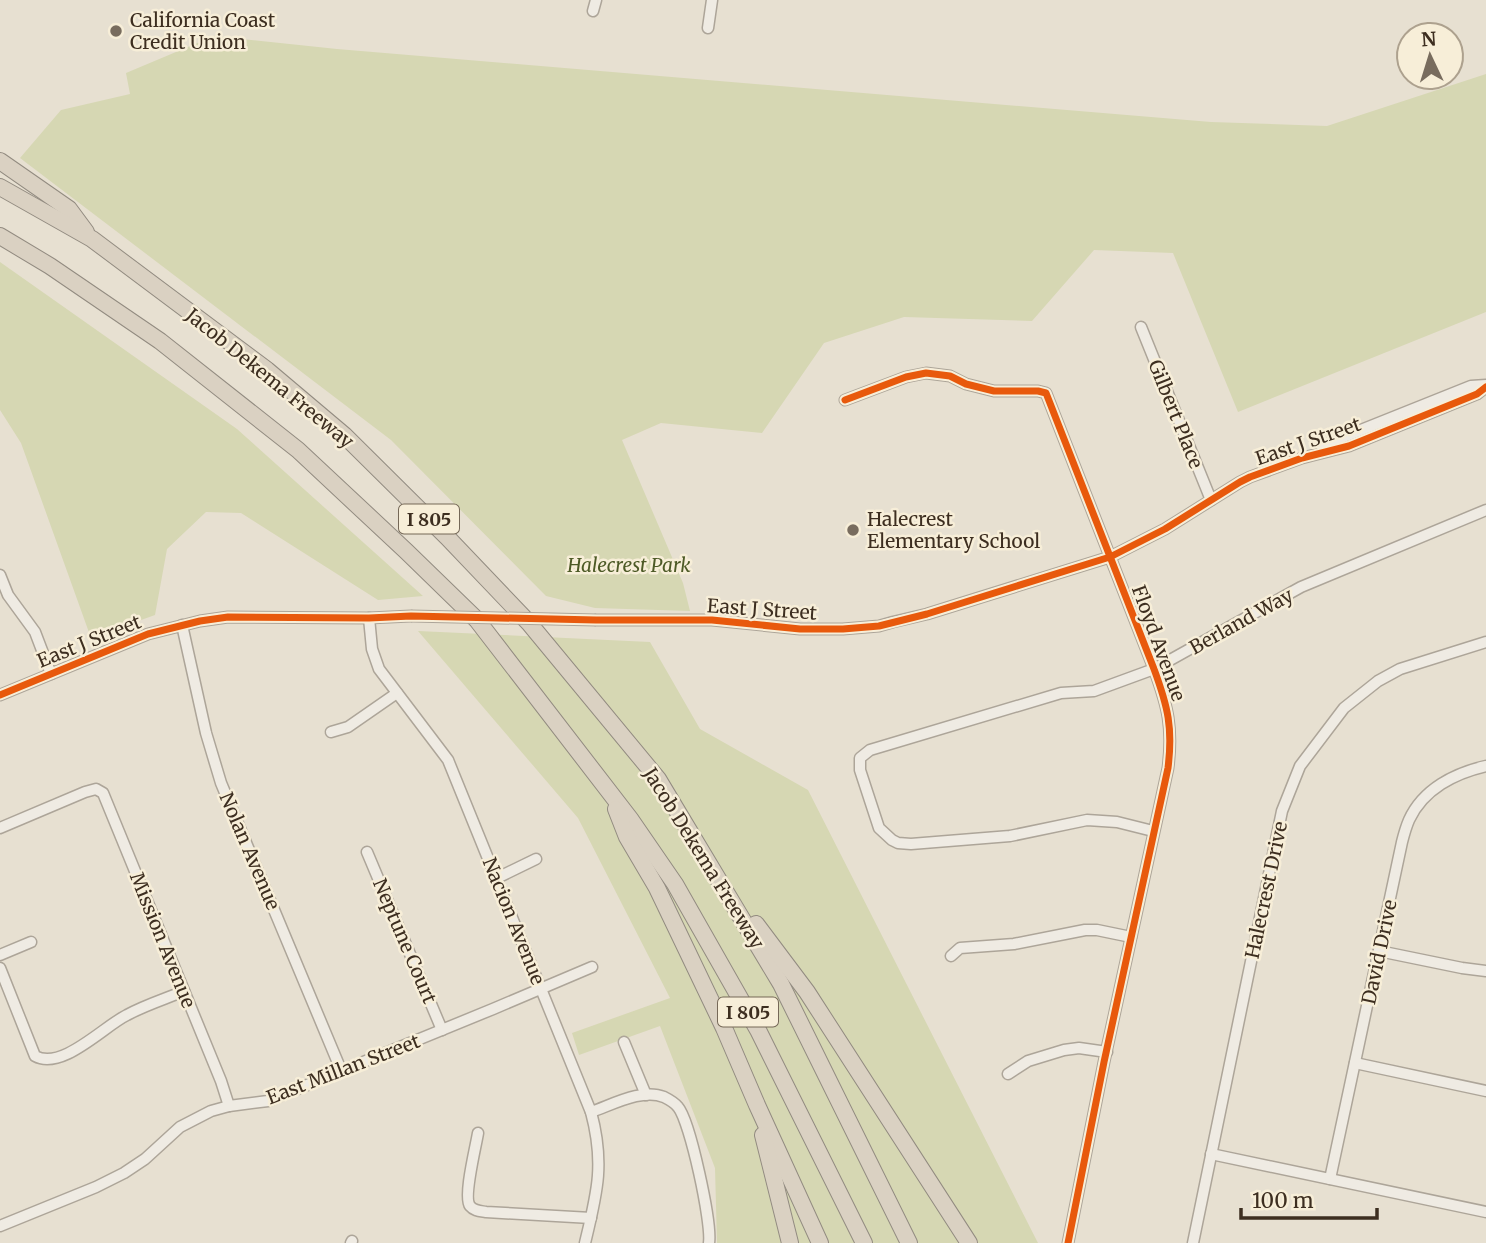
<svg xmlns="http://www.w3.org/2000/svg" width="1486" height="1243" font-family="Merriweather,serif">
  <rect width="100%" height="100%" fill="#e7e0d1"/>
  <!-- green -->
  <g fill="#d6d7b3">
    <path d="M214,36L337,49L1211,122L1327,126L1486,74V312L1238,412L1173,253L1094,250L1032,321L904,317L824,343L762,433L661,423L622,440L683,583L690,611L595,608L546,596L391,440L20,158L61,110L130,94L126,73Z"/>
    <path d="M0,262L237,429L423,596L378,600L241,513L206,512L167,549L155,615L91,638L21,443L0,410Z"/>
    <path d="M418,631L650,642L700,729L808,790L1038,1243H717L715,1168L660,1026L579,1055L572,1033L670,998L578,818Z"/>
  </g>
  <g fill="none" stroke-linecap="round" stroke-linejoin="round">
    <defs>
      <g id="minor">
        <path d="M593,11L596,0"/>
        <path d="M708,28L712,0"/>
        <path d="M1141,327L1211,500"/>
        <path d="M845,400L906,377L926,373L950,376L966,384L994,391H1038L1046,393L1154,669C1168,707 1173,728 1168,768L1104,1062L1068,1243"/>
        <path d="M1322,447L1346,436L1471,386L1486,385"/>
        <path d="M0,575L8,595L35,632L51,674"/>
        <path d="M369,618L372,649L379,669L448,760L591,1112C605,1164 597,1193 585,1243"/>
        <path d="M596,620H712L800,629H843L879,626L893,622L927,614L1110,557L1165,529L1240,482L1250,477L1302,458L1349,446L1477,394L1486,387"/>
        <path d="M182,625L206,733L221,783L341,1070"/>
        <path d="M0,695L148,634L200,621L228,617L369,618L411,616"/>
        <path d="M331,732L348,727L397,693"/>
        <path d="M0,828L85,792L96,789L103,793L221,1081L229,1106"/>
        <path d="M1153,831L1117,822L1087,820L1010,836L911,844L898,843L892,840L879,828L860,770V758L870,750L1061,693L1094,691L1154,669L1301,587L1486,510"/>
        <path d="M367,852L442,1030"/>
        <path d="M497,878L536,859"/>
        <path d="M1379,951L1462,968L1486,971"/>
        <path d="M0,955L31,942"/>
        <path d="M951,956L960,948L1014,944L1085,930H1097L1131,937"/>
        <path d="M0,968L35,1056C62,1071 104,1026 127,1015C145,1005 165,999 184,991"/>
        <path d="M624,1042L646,1095"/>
        <path d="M1355,1063L1486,1091"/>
        <path d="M1008,1074L1028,1061L1064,1050L1079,1048L1107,1052"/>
        <path d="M591,1112C612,1105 642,1088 664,1097C668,1099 675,1103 678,1107C690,1121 712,1223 709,1243"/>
        <path d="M478,1133C476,1146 463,1197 470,1206C474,1211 480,1211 486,1212L591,1218"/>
        <path d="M1211,1154L1486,1212"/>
        <path d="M1330,1179L1402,842C1404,834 1406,827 1409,820C1423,789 1455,773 1486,766"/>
        <path d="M0,1226L96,1187L124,1173L145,1159L180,1127L211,1111L229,1106L268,1101L493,1009L592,967"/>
        <path d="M351,1243L352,1241"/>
        <path d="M1193,1243L1282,811L1300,766L1344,708L1378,681L1400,669L1486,642"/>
      </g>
      <g id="highway">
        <path d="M0,161L69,209L86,232"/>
        <path d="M0,187L92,239L267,370L344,435L447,537L529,623L658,779L781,984L909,1243"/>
        <path d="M0,236L50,266L160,341L298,450L406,551L477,620L631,820L675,884L758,1030L864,1243"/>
        <path d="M616,809L627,837L657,888L724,1028L757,1105L820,1243"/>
        <path d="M756,924L807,992L969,1243"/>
        <path d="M763,1135L790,1243"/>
      </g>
    </defs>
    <!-- minor casing -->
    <use href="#minor" stroke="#ada599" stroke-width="13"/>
    <!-- highway casing -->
    <use href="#highway" stroke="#928b80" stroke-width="18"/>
    <!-- minor -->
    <use href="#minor" stroke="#efebe3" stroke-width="10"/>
    <!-- highway -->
    <use href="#highway" stroke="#dad1c2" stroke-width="16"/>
    <defs>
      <path id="minor-bridge" d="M411,616L596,620"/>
    </defs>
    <!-- minor-bridge casing -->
    <use href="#minor-bridge" stroke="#ada599" stroke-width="13" stroke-linecap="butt"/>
    <!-- minor-bridge -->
    <use href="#minor-bridge" stroke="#efebe3" stroke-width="10"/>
    <defs>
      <g id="cycleway">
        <path d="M845,400L906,377L926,373L950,376L966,384L994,391H1038L1046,393L1154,669C1168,707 1173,728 1168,768L1104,1062L1068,1243"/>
        <path d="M0,695L148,634L200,621L228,617L369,618L411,616L596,620H712L800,629H843L879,626L927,614L1110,557L1165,529L1240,482L1250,477L1302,458L1349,446L1477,394L1486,387"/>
      </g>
    </defs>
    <!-- cycleway casing -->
    <use href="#cycleway" stroke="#f7eed8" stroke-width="11"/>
    <!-- cycleway -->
    <use href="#cycleway" stroke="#e8590c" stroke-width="7"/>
  </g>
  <!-- markers -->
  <g fill="#786c5e" stroke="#f7eed8" stroke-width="2.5">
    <circle cx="116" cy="31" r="7"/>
    <circle cx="853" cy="530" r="7"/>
  </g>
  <g text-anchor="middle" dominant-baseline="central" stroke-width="5" stroke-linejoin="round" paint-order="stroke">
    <!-- shield labels -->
    <g fill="#f7eed8" stroke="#756857" stroke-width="2">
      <rect x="399" y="504.5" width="60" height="29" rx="5"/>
      <rect x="718" y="997.5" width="60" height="29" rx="5"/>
    </g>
    <g font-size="18" font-weight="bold" fill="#3d2e20">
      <text x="429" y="519">I 805</text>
      <text x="748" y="1012">I 805</text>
    </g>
    <!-- poi labels -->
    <g font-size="19" fill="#3d2e20" stroke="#f7eed8" text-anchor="start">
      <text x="130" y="20">California Coast<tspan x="130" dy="22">Credit Union</tspan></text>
      <text x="867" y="519">Halecrest<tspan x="867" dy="22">Elementary School</tspan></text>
    </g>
    <!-- street labels -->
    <g font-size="19" fill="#3d2e20" stroke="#f7eed8">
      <text transform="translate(270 378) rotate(39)">Jacob Dekema Freeway</text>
      <text transform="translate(1176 414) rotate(68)">Gilbert Place</text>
      <text transform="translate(1308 441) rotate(-19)">East J Street</text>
      <text transform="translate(762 609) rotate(4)">East J Street</text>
      <text transform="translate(1241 621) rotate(-29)">Berland Way</text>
      <text transform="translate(89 641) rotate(-22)">East J Street</text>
      <text transform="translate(1159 643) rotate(70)">Floyd Avenue</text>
      <text transform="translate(250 851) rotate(67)">Nolan Avenue</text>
      <text transform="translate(704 858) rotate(58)">Jacob Dekema Freeway</text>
      <text transform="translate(1266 890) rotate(-78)">Halecrest Drive</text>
      <text transform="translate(514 921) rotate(68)">Nacion Avenue</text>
      <text transform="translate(163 940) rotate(68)">Mission Avenue</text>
      <text transform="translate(405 941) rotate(67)">Neptune Court</text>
      <text transform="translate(1379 952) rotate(-78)">David Drive</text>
      <text transform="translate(343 1069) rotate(-21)">East Millan Street</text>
    </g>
    <!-- park labels -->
    <g font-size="19" font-style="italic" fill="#4d5a26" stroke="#f7eed8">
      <text x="629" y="565">Halecrest Park</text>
    </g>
  </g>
  <!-- north arrow -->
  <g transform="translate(1430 56) rotate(356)"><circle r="33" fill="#f7eed8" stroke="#ada18e" stroke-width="2"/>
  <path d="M0-5L12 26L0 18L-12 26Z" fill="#786c5e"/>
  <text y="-10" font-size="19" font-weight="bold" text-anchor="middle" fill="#3d2e20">N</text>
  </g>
  <!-- scale -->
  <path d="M1241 1208v10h136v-10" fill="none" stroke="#3d2e20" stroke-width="3.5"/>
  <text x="1252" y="1208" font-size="21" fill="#3d2e20" stroke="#f7eed8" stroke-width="5" paint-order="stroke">100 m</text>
</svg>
